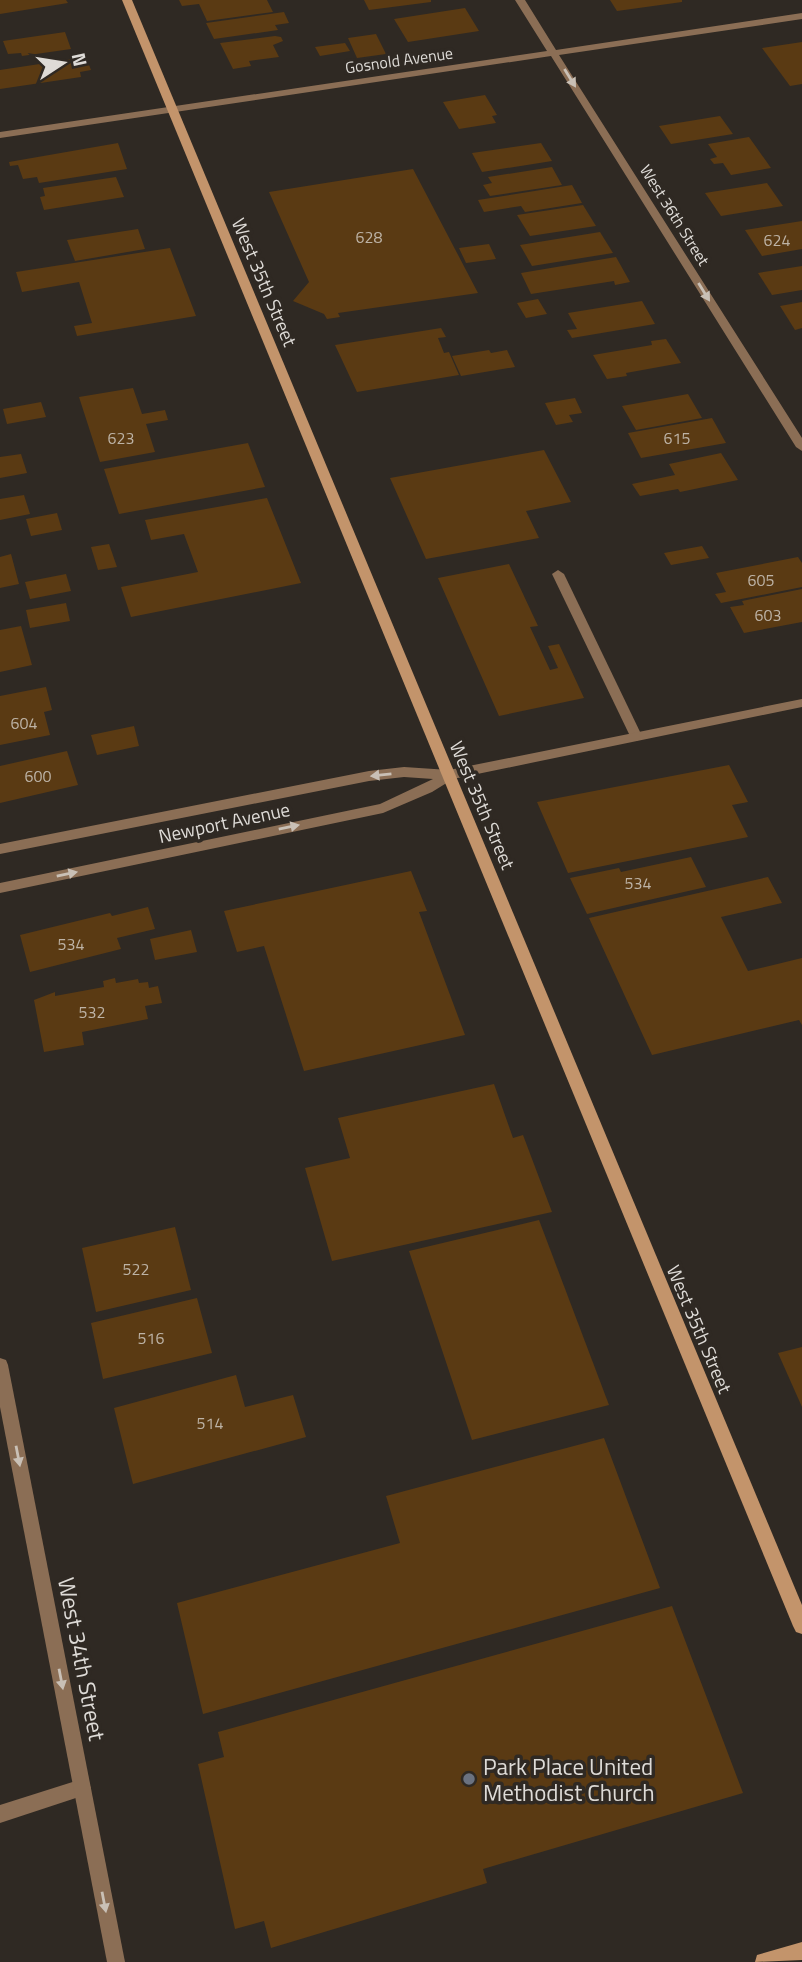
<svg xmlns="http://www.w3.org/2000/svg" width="802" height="1962" font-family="'Titillium Web',sans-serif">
  <rect width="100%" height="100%" fill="#2f2923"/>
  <!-- building -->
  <g fill="#5a3a13">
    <path d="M0,0H66L68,3L0,14Z"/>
    <path d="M179,0H267L273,12L207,21L199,4L182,6Z"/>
    <path d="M364,0H431V2L369,10Z"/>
    <path d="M610,0H682V2L617,11Z"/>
    <path d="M465,8L479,31L408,42L394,19Z"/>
    <path d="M284,12L289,23L275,25L278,30L214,39L206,23Z"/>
    <path d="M65,32L71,49L22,56L21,53L8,54L3,41Z"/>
    <path d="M376,34L386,54L357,58L348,38Z"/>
    <path d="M275,36L281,37L283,41L273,45L279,57L249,61L251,66L233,69L220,43Z"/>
    <path d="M802,42V84L790,86L762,48Z"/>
    <path d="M345,43L350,51L320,56L315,47Z"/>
    <path d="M86,57L91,70L80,72L81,77L0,89V70Z"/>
    <path d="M485,95L497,115L492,116L496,123L459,129L443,102Z"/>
    <path d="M720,116L733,134L671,144L659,126Z"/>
    <path d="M749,137L771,168L731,175L723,163L714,164L710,159L717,157L708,144Z"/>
    <path d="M118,143L127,169L39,183L37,177L23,179L18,165L10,166L9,162Z"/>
    <path d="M541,143L552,161L482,172L472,153Z"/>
    <path d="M552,167L562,185L490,196L483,185L492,183L488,177Z"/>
    <path d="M413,169L478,293L338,313L340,317L327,319L324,314L293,301L309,282L269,192Z"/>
    <path d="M116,177L124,197L44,210L40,197L45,196L43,188Z"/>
    <path d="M767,183L783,206L721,216L705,193Z"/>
    <path d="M572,185L582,203L525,212L521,206L484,212L478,200Z"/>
    <path d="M583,205L596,226L530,236L517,215Z"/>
    <path d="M802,221V249L762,256L745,230Z"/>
    <path d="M138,229L145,249L75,261L67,240Z"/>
    <path d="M600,232L613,253L532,266L520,245Z"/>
    <path d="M489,244L496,259L466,263L459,248Z"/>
    <path d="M170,248L196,316L77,336L74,326L92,323L79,282L22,292L16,272Z"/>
    <path d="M616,257L630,282L615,285L614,281L531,294L521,273Z"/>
    <path d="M802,266V290L772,295L758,273Z"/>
    <path d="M538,299L547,314L526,318L517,303Z"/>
    <path d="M642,301L655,324L572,338L567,330L577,329L568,313Z"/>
    <path d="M802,302V328L795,330L780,306Z"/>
    <path d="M441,328L446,337L438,338L444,353L449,352L459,375L357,392L335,345Z"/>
    <path d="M666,339L681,363L626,373L627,376L607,379L593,355L652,345L651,341Z"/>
    <path d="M489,350L491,353L507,350L515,367L461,376L452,356Z"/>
    <path d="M133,388L142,414L165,410L168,420L146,424L155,452L100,462L79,397Z"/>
    <path d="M688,394L702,418L636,430L622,406Z"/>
    <path d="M575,398L582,413L569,415L573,422L556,425L545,403Z"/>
    <path d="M41,402L46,417L7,424L3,409Z"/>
    <path d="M712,418L726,443L641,458L628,433Z"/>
    <path d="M248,443L265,487L119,514L104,469Z"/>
    <path d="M544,450L571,502L526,511L539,538L426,559L390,478Z"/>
    <path d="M721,453L738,480L680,492L678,489L640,496L632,484L675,475L669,464Z"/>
    <path d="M21,454L27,473L0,478V457Z"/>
    <path d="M24,495L30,514L0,520V499Z"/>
    <path d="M267,498L301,583L131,617L121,587L198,572L184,534L151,540L145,520Z"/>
    <path d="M57,513L62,530L31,536L26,519Z"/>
    <path d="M109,544L117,567L98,570L91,547Z"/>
    <path d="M702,546L709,558L671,565L664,553Z"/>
    <path d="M11,554L19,584L0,588V557Z"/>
    <path d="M798,557L802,563V587L721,603L715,594L726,592L716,573Z"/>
    <path d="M509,564L538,626L530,627L550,670L558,668L548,646L559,644L584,698L499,716L438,578Z"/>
    <path d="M66,574L71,591L30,599L25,582Z"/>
    <path d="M802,589V622L744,633L730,607L744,605L742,601Z"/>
    <path d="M66,603L70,621L30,628L26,610Z"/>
    <path d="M21,626L32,665L0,672V630Z"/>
    <path d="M46,687L52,710L44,712L50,735L0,745V696Z"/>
    <path d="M134,726L139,746L97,755L91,735Z"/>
    <path d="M67,751L78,785L0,803V766Z"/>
    <path d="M729,765L748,802L732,805L748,837L568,873L537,802Z"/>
    <path d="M691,857L706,887L587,914L570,878L619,868L621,872Z"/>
    <path d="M411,871L427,911L419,912L465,1035L304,1071L264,946L237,952L224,911Z"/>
    <path d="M768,877L782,903L721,917L748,971L802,958V1025L799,1020L652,1055L589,918Z"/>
    <path d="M148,907L155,929L117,938L121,949L30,972L20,935L110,913L112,916Z"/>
    <path d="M191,930L197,952L155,960L150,939Z"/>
    <path d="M115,978L116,983L138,979L139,983L148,982L149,988L158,986L162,1003L145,1006L148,1019L82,1032L84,1045L44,1052L34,1000L55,992V996L104,987L103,981Z"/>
    <path d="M494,1084L513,1138L523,1135L552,1212L332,1261L305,1168L350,1158L338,1118Z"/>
    <path d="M539,1220L609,1405L472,1440L409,1251Z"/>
    <path d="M175,1227L191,1290L96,1312L82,1248Z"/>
    <path d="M197,1298L212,1353L103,1379L91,1323Z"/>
    <path d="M802,1347V1407L778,1353Z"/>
    <path d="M236,1375L245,1407L293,1395L306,1437L133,1484L114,1408Z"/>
    <path d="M604,1438L660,1588L203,1714L177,1603L400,1543L386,1496Z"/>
    <path d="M672,1606L743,1793L483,1869L487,1883L271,1948L264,1921L235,1929L198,1764L224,1757L218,1732Z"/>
  </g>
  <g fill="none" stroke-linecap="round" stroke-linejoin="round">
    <!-- lane -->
    <g fill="#8b6e55" fill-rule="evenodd">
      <path d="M558,570L564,574L642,736L641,739L636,741L630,736L552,574Z"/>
      <path d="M82,1779L88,1782L91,1788L88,1794L0,1823V1805Z"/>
    </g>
    <!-- street -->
    <g fill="#8b6e55" fill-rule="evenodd">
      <path d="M515,0H525L556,50L802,13V19L559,55L802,438V451L796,447L551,56L0,138V132L547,51Z"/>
      <path d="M802,699V707L453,779L432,792L383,813L0,893V883L380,804L433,779L404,777L369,781L0,854V844L369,771L404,767L449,770Z"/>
      <path d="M0,1358L6,1360L8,1365L125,1962H107L0,1407Z"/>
    </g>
    <!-- secondary -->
    <g fill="#c3946b" fill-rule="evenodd">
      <path d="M122,0H132L802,1605V1634L796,1632L793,1626Z"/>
      <path d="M802,1942V1960L755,1962L757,1955Z"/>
    </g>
  </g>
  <!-- one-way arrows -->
  <defs><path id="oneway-solid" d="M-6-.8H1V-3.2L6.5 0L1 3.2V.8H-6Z" transform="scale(1.75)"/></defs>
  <g fill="#c9c0b6">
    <use href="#oneway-solid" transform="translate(570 78) rotate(58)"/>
    <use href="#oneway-solid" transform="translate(704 292) rotate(58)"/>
    <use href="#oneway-solid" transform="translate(381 775) rotate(174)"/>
    <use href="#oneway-solid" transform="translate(289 827) rotate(-12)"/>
    <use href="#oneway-solid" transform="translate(67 874) rotate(-12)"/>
    <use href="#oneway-solid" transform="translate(18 1456) rotate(79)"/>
    <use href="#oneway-solid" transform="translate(61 1679) rotate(79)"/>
    <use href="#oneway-solid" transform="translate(104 1902) rotate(79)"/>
  </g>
  <!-- markers -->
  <circle fill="#6b7280" stroke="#2f2923" stroke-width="2.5" cx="469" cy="1779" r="7"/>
  <g text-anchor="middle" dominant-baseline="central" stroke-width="7" stroke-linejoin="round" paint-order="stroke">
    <!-- far-street labels -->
    <g font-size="16" fill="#dedbd7" stroke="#2f2923">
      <text transform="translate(399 60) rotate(-8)">Gosnold Avenue</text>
      <text transform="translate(675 215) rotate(58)">West 36th Street</text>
    </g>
    <!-- number labels -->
    <g font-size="16" fill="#bdb3a6">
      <text x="369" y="237">628</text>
      <text x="777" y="240">624</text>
      <text x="121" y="438">623</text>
      <text x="677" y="438">615</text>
      <text x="761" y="580">605</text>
      <text x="768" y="615">603</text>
      <text x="24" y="723">604</text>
      <text x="38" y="776">600</text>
      <text x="638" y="883">534</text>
      <text x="71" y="944">534</text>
      <text x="92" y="1012">532</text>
      <text x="136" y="1269">522</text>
      <text x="151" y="1338">516</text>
      <text x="210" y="1423">514</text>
    </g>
    <!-- street labels -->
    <g font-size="19" fill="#dedbd7" stroke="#2f2923">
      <text transform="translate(265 282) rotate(67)">West 35th Street</text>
      <text transform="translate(483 805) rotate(67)">West 35th Street</text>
      <text transform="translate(224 822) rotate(-12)">Newport Avenue</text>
      <text transform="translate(700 1329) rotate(67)">West 35th Street</text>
    </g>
    <!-- near-street labels -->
    <g font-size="23" fill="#dedbd7" stroke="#2f2923">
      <text transform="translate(82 1659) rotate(79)">West 34th Street</text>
    </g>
    <!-- near-poi labels -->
    <g font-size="23" fill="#dedbd7" stroke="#2f2923" text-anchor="start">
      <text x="483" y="1766">Park Place United<tspan x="483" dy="26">Methodist Church</tspan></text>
    </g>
  </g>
  <!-- north arrow -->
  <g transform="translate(63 63) rotate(78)" stroke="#2f2923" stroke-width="5" paint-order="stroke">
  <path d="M0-5L12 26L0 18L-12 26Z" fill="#dedbd7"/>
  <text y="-10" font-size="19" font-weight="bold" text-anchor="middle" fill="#dedbd7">N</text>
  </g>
</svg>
